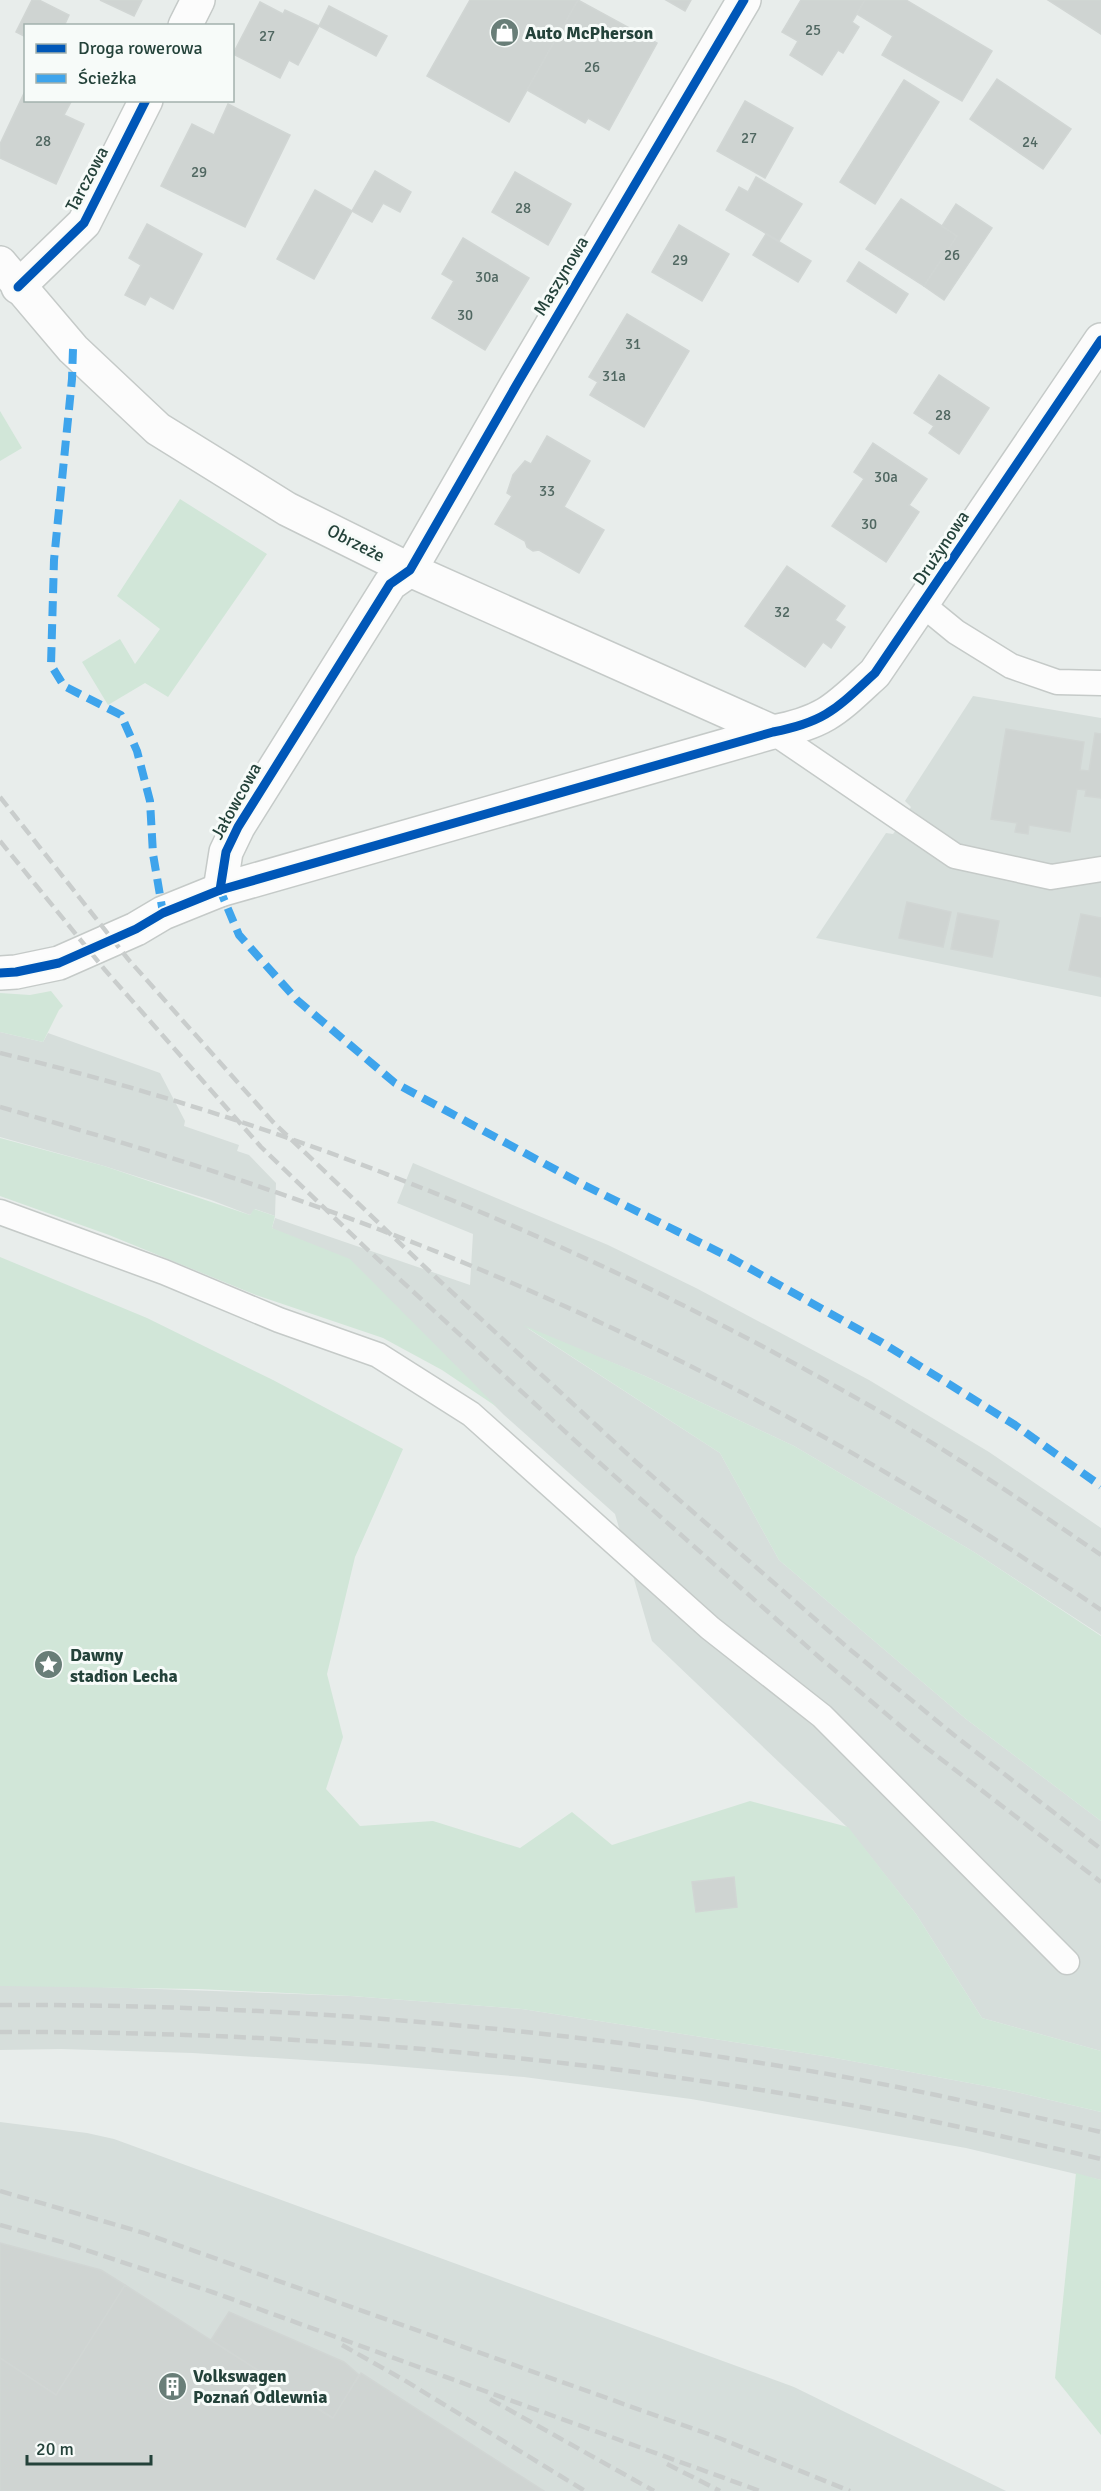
<svg xmlns="http://www.w3.org/2000/svg" width="1101" height="2491" font-family="Signika,sans-serif">
  <rect width="100%" height="100%" fill="#e8edeb"/>
  <!-- built -->
  <g fill="#d6dedb">
    <path d="M973,696L1101,718V997L816,938L886,833L893,834L903,821L911,807L905,801Z"/>
    <path d="M0,1032L43,1042L48,1033L160,1073L185,1121L184,1126L239,1145L237,1151L249,1155L276,1183L275,1216L255,1209L250,1215L211,1200L104,1166L0,1137Z"/>
    <path d="M413,1163L608,1245L696,1288L869,1380L989,1452L1101,1528V1635L974,1552L794,1446L645,1376L527,1328L720,1453L779,1560L966,1719L1101,1821V2051L982,2018L916,1914L848,1828L652,1641L615,1514L504,1415L467,1378L272,1228L275,1218L470,1285L473,1234L397,1203Z"/>
    <path d="M43,1985L351,1996L522,2009L830,2057L1007,2090L1101,2112V2180L966,2148L822,2122L691,2099L524,2077L369,2064L193,2053L61,2049L0,2050V1986Z"/>
    <path d="M0,2122L87,2133L114,2139L794,2387L1006,2491H0Z"/>
  </g>
  <!-- green -->
  <g fill="#d1e6d8">
    <path d="M0,411L22,448L0,461Z"/>
    <path d="M180,499L267,554L168,697L145,683L108,705L82,662L120,639L135,664L160,629L117,596Z"/>
    <path d="M51,991L63,1006L59,1010L43,1042L0,1032V993L30,995Z"/>
    <path d="M0,1138L104,1166L250,1215L254,1209L275,1216L272,1228L350,1259L497,1407L442,1370L383,1338L256,1295L109,1235L0,1196Z"/>
    <path d="M0,1257L147,1318L273,1380L403,1449L355,1557L327,1674L343,1737L326,1789L360,1826L433,1821L520,1848L572,1812L612,1845L750,1801L848,1827L916,1914L982,2018L1101,2051V2112L1007,2090L830,2057L522,2009L351,1996L198,1989L0,1986Z"/>
    <path d="M523,1325L645,1376L794,1446L974,1552L1101,1636V1821L966,1719L779,1560L720,1453Z"/>
    <path d="M1076,2173L1101,2180V2435L1055,2378Z"/>
  </g>
  <!-- building -->
  <g fill="#cfd4d2" stroke="#d1d6d4" stroke-width="1.5">
    <path d="M32,0H39L69,15L64,26H26V37L16,32Z"/>
    <path d="M100,0H142L134,16Z"/>
    <path d="M470,0H578L509,122L427,76Z"/>
    <path d="M578,0L657,43L609,130L588,118L585,123L527,90Z"/>
    <path d="M666,0H691L685,11Z"/>
    <path d="M801,0H865L852,22L859,27L843,53L838,50L822,75L790,55L798,41L782,32Z"/>
    <path d="M865,0H906L992,51L962,101L882,55L893,36L857,14Z"/>
    <path d="M1048,0H1101V34Z"/>
    <path d="M260,2L283,14L285,10L319,26L298,65L289,60L280,78L233,54Z"/>
    <path d="M329,6L387,36L376,56L319,26Z"/>
    <path d="M997,79L1071,129L1043,169L970,119Z"/>
    <path d="M904,80L939,102L875,204L840,182Z"/>
    <path d="M26,89V100H72L64,115L84,124L56,184L0,158V144Z"/>
    <path d="M745,101L793,128L765,178L717,151Z"/>
    <path d="M228,104L290,135L245,227L161,186L192,124L214,135Z"/>
    <path d="M375,171L411,192L400,212L383,203L372,222L352,211Z"/>
    <path d="M515,172L571,204L548,245L492,212Z"/>
    <path d="M756,177L802,204L779,241L726,210L739,187L748,192Z"/>
    <path d="M315,190L352,211L314,279L277,259Z"/>
    <path d="M901,199L957,236L924,286L866,249Z"/>
    <path d="M956,204L992,228L944,300L924,286L957,236L942,226Z"/>
    <path d="M147,224L202,254L173,309L150,296L145,305L125,295L141,265L129,258Z"/>
    <path d="M679,225L729,254L702,301L652,272Z"/>
    <path d="M766,234L811,261L798,282L753,255Z"/>
    <path d="M463,238L529,278L485,350L432,318L454,281L442,274Z"/>
    <path d="M859,262L908,294L896,313L847,281Z"/>
    <path d="M627,314L689,351L644,427L590,395L598,382L589,377Z"/>
    <path d="M939,375L989,408L959,454L929,433L934,426L914,413Z"/>
    <path d="M547,436L590,461L564,507L604,530L579,573L539,550L533,551L527,547L525,541L495,524L512,496L507,493L513,475L525,461L531,464Z"/>
    <path d="M873,443L927,479L909,505L919,512L886,562L832,526L864,479L854,472Z"/>
    <path d="M787,566L845,606L835,620L845,627L831,648L823,642L805,667L745,626Z"/>
    <path d="M1006,729L1084,742L1080,770L1089,771L1095,733L1101,734V798L1085,796L1086,790L1077,789L1070,832L1029,825L1028,834L1015,832L1017,823L991,819Z"/>
    <path d="M907,902L951,912L943,947L899,938Z"/>
    <path d="M958,913L999,921L992,957L951,949Z"/>
    <path d="M1081,914L1101,918V977L1069,970Z"/>
    <path d="M734,1877L737,1907L696,1912L692,1882Z"/>
    <path d="M0,2243L101,2270L125,2285L56,2395L0,2358Z"/>
    <path d="M125,2285L332,2418L361,2373L544,2491H0V2358L56,2395Z"/>
    <path d="M229,2312L344,2362L359,2375L333,2418L211,2340Z"/>
  </g>
  <g fill="none" stroke-linecap="round" stroke-linejoin="round">
    <defs>
      <g id="service">
        <path d="M923,605L956,632L1011,666L1057,682L1101,683"/>
        <path d="M773,732L955,856L1051,877L1101,869"/>
        <path d="M0,1212L164,1272L279,1320L378,1355L471,1414L710,1628L822,1716L1067,1962"/>
      </g>
      <g id="minor">
        <path d="M185,26L198,0"/>
        <path d="M0,263L73,349L158,429L287,509L410,570L773,732"/>
        <path d="M18,287L84,223L146,100"/>
        <path d="M220,890L226,852L238,827L390,584L410,570L517,384L744,0"/>
        <path d="M0,973L16,972L59,963L136,929L163,913L220,890L773,732C826,722 837,708 875,673L1101,340"/>
      </g>
    </defs>
    <!-- service casing -->
    <use href="#service" stroke="#c5cac8" stroke-width="27"/>
    <!-- minor casing -->
    <use href="#minor" stroke="#c5cac8" stroke-width="36"/>
    <!-- service -->
    <use href="#service" stroke="#fcfcfc" stroke-width="24"/>
    <!-- minor -->
    <use href="#minor" stroke="#fcfcfc" stroke-width="33"/>
    <!-- rail -->
    <g stroke="#c9cdcc" stroke-width="4.5" stroke-dasharray="12 6" stroke-linecap="butt">
      <path d="M0,797L128,959L273,1122L429,1271L635,1461L847,1647L954,1735L1101,1849"/>
      <path d="M0,841L105,970L261,1147L368,1250L584,1449L819,1657L924,1746L1101,1882"/>
      <path d="M0,1053C303,1126 595,1248 865,1403C946,1449 1024,1502 1101,1555"/>
      <path d="M0,1107C127,1143 254,1182 378,1229C633,1325 877,1455 1101,1610"/>
      <path d="M0,2005C275,2004 552,2027 822,2073C916,2089 1008,2111 1101,2132"/>
      <path d="M0,2032C277,2031 555,2054 828,2101C920,2117 1010,2138 1101,2159"/>
      <path d="M0,2191L144,2233L719,2438L850,2491"/>
      <path d="M0,2225L62,2242L215,2293L760,2491"/>
      <path d="M342,2345L404,2380L585,2491"/>
      <path d="M490,2399L654,2491"/>
      <path d="M667,2464L720,2491"/>
    </g>
    <!-- quiet -->
    <g stroke="#3ea4ec" stroke-width="8" stroke-dasharray="15 8" stroke-linecap="butt">
      <path d="M73,349L72,379L54,560L51,665L64,686L121,715L137,751L150,801L153,854L163,913"/>
      <path d="M217,891L220,890L239,935L297,1000L395,1083L584,1185L731,1258L881,1342L1015,1425L1101,1486"/>
    </g>
    <defs>
      <g id="cycleway">
        <path d="M18,287L84,223L146,100"/>
        <path d="M220,890L226,852L238,827L390,584L410,570L517,384L744,0"/>
        <path d="M0,973L16,972L59,963L136,929L163,913L220,890L773,732C826,722 837,708 875,673L1101,340"/>
      </g>
    </defs>
    <!-- cycleway casing -->
    <use href="#cycleway" stroke="#f7fbf9" stroke-width="13"/>
    <!-- cycleway -->
    <use href="#cycleway" stroke="#0057b8" stroke-width="9"/>
  </g>
  <!-- icons -->
  <defs>
    <symbol id="shop-disc" viewBox="-11 -11 22 22"><circle r="9.5" fill="#697e78" stroke="#f7fbf9"/><path d="M-5-2.5h2.3a2.7 3.5 0 0 1 5.4 0H5L5.5 6h-11ZM-1.5-2.5h3a1.5 2.3 0 0 0-3 0Z" fill="#fff"/></symbol>
    <symbol id="sight-disc" viewBox="-11 -11 22 22"><circle r="9.5" fill="#697e78" stroke="#f7fbf9"/><path d="M0-6L1.8-2.2L6-1.7L2.9 1.2L3.7 5.4L0 3.3L-3.7 5.4L-2.9 1.2L-6-1.7L-1.8-2.2Z" fill="#fff"/></symbol>
    <symbol id="building-disc" viewBox="-11 -11 22 22"><circle r="9.5" fill="#697e78" stroke="#f7fbf9"/><path d="M-4-6H4V6H1V3H-1V6H-4ZM-2.5-4.3h1.7v1.8h-1.7ZM.8-4.3h1.7v1.8H.8ZM-2.5-1h1.7V.8h-1.7ZM.8-1h1.7V.8H.8Z" fill="#fff"/></symbol>
  </defs>
  <g fill-rule="evenodd">
    <use href="#shop-disc" x="488" y="16" width="33" height="33"/>
    <use href="#sight-disc" x="32" y="1648" width="33" height="33"/>
    <use href="#building-disc" x="156" y="2370" width="33" height="33"/>
  </g>
  <g text-anchor="middle" dominant-baseline="central" stroke-width="6" stroke-linejoin="round" paint-order="stroke">
    <!-- number labels -->
    <g font-size="15" fill="#506761">
      <text x="813" y="30">25</text>
      <text x="267" y="36">27</text>
      <text x="592" y="67">26</text>
      <text x="749" y="138">27</text>
      <text x="43" y="141">28</text>
      <text x="1030" y="142">24</text>
      <text x="199" y="172">29</text>
      <text x="523" y="208">28</text>
      <text x="952" y="255">26</text>
      <text x="680" y="260">29</text>
      <text x="487" y="277">30a</text>
      <text x="465" y="315">30</text>
      <text x="633" y="344">31</text>
      <text x="614" y="376">31a</text>
      <text x="943" y="415">28</text>
      <text x="886" y="477">30a</text>
      <text x="547" y="491">33</text>
      <text x="869" y="524">30</text>
      <text x="782" y="612">32</text>
    </g>
    <!-- poi labels -->
    <g font-size="18" font-weight="bold" fill="#24423a" stroke="#f7fbf9" text-anchor="start">
      <text x="525" y="33">Auto McPherson</text>
      <text x="70" y="1655">Dawny<tspan x="70" dy="21">stadion Lecha</tspan></text>
      <text x="193" y="2376">Volkswagen<tspan x="193" dy="21">Poznań Odlewnia</tspan></text>
    </g>
    <!-- street labels -->
    <g font-size="18" fill="#24423a" stroke="#f7fbf9">
      <text transform="translate(87 179) rotate(-62)">Tarczowa</text>
      <text transform="translate(561 276) rotate(-59)">Maszynowa</text>
      <text transform="translate(356 543) rotate(27)">Obrzeże</text>
      <text transform="translate(941 548) rotate(-56)">Drużynowa</text>
      <text transform="translate(236 801) rotate(-61)">Jałowcowa</text>
    </g>
  </g>
  <!-- legend -->
  <rect x="24" y="24" width="210" height="78" fill="#f7fbf9" stroke="#a3b1ad" stroke-width="1.5"/>
  <rect x="36" y="44" width="30" height="9" fill="#0057b8" stroke="#a3b1ad" stroke-width="1.5"/>
  <text x="78" y="54" font-size="18" fill="#24423a">Droga rowerowa</text>
  <rect x="36" y="74" width="30" height="9" fill="#3ea4ec" stroke="#a3b1ad" stroke-width="1.5"/>
  <text x="78" y="84" font-size="18" fill="#24423a">Ścieżka</text>
  <!-- scale -->
  <path d="M27 2455v9h124v-9" fill="none" stroke="#24423a" stroke-width="3"/>
  <text x="36" y="2455" font-size="18" fill="#24423a" stroke="#f7fbf9" stroke-width="4.5" paint-order="stroke">20 m</text>
</svg>
